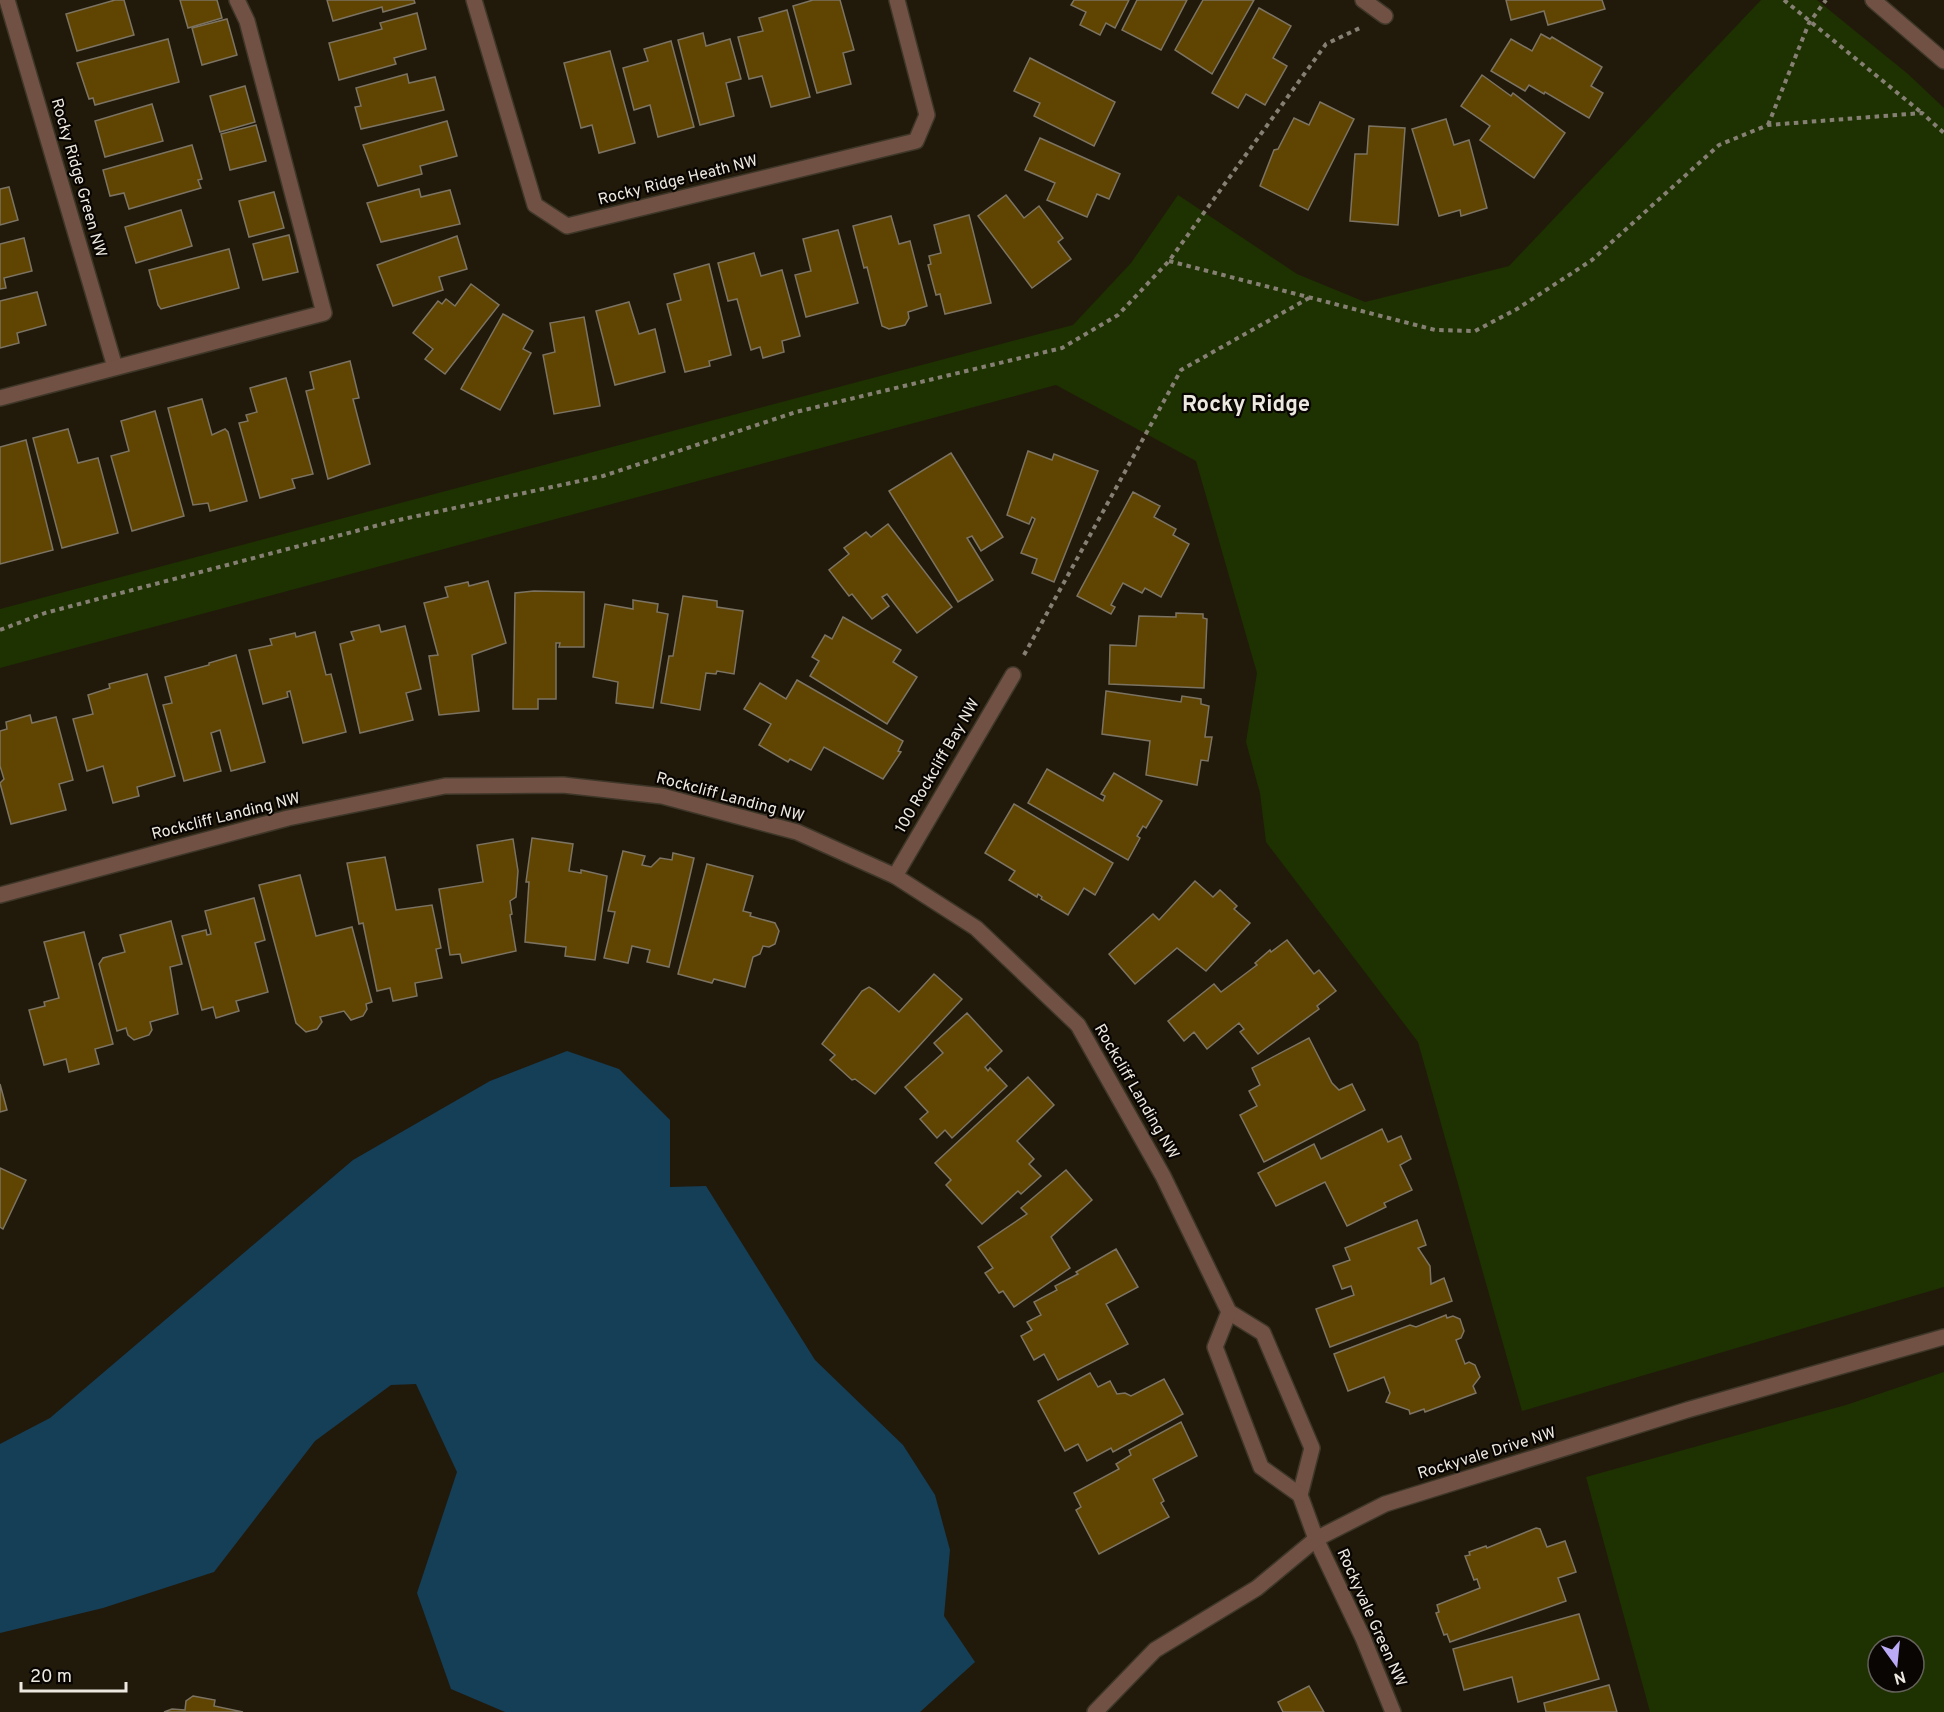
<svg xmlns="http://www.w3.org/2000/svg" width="1944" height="1712" font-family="Overpass,sans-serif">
  <rect width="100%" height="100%" fill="#211a0b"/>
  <!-- green -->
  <g fill="#1e3100" fill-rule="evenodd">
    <path d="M1761,0H1817L1908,74L1944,108V1287L1522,1411L1418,1042L1266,842L1260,793L1246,742L1257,673L1196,461L1056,385L0,668V609L1073,325L1131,263L1178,195L1297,274L1365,302L1509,266Z"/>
    <path d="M1944,1372V1712H1650L1586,1477L1846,1405ZM1878,1646H1914V1682H1878Z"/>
  </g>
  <!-- water -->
  <path fill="#153e57" d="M567,1051L619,1069L670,1120V1187L706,1186L815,1360L903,1445L935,1495L950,1550L944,1616L975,1662L920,1712H505L451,1689L417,1593L457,1472L416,1384L391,1385L315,1441L214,1572L103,1608L0,1633V1444L50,1418L353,1160L490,1081Z"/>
  <!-- building -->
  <g fill="#5f4501" stroke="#7c7362" stroke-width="1.5">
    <path d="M115,0H124L134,35L77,51L66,14Z"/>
    <path d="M180,0H217L222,18L188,28Z"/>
    <path d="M327,0H414L415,3L383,12L382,7L333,21Z"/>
    <path d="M840,0L854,50L843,53L851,84L817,93L793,6L813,0Z"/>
    <path d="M1074,0H1129L1115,28L1106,23L1100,35L1080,25L1086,12L1071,5Z"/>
    <path d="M1137,0H1187L1161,50L1122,30Z"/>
    <path d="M1203,0H1254L1212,74L1175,50Z"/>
    <path d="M1506,0H1602L1605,9L1548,25L1544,11L1511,20Z"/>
    <path d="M1259,8L1291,26L1273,58L1287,66L1265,105L1246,94L1238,108L1212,93Z"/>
    <path d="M787,10L810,97L771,107L762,76L749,79L738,37L763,31L759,18Z"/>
    <path d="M417,13L426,49L394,58L396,64L339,80L329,43L382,29L380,23Z"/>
    <path d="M227,19L237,55L202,65L192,28Z"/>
    <path d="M703,33L706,46L730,39L741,79L726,83L734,116L700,125L678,40Z"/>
    <path d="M1541,34L1550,39L1552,37L1602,67L1591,86L1603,93L1589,118L1545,92L1544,94L1529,85L1525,91L1491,71L1511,39L1532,51Z"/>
    <path d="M168,39L179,82L95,105L93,98L89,99L77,63Z"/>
    <path d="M671,41L694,127L658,137L650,105L634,110L623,68L648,61L644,49Z"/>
    <path d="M610,51L635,143L599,153L592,125L581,128L564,63Z"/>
    <path d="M1030,58L1115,102L1094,146L1034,116L1040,103L1014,91Z"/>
    <path d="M407,74L409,83L435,77L444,110L361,129L355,107L361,106L356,88Z"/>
    <path d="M1482,75L1511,96L1513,93L1565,133L1534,178L1480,140L1490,126L1461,106Z"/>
    <path d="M245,86L255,122L220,132L210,96Z"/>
    <path d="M1320,102L1354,119L1308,210L1260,186L1274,150L1278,149L1294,118L1309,125Z"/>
    <path d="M152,104L163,141L105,157L95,121Z"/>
    <path d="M1446,119L1454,145L1469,140L1487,208L1461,216L1460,210L1439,216L1412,129Z"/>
    <path d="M447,121L457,156L420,166L422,174L378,186L363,145Z"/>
    <path d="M256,125L266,161L230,170L221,134Z"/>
    <path d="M1369,126L1405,128L1398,225L1350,221L1355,154H1367Z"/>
    <path d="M1040,138L1120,174L1109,199L1097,194L1087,217L1047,200L1055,183L1025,170Z"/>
    <path d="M192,145L202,179L198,180L201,188L129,209L124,193L110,196L103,170Z"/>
    <path d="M9,187L18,220L0,225V189Z"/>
    <path d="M419,189L421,197L450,190L460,224L381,242L367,203Z"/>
    <path d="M274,192L284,228L249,237L239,201Z"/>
    <path d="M1006,195L1024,218L1039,206L1063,238L1058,242L1071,259L1032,288L978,216Z"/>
    <path d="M181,210L192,246L136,263L125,227Z"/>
    <path d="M969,215L991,303L945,314L940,294L936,295L928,265L931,264L929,256L941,253L934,225Z"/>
    <path d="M891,216L899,244L910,241L927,306L908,312L909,318L905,325L889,329L882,326L867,267L864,268L853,226Z"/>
    <path d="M838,230L858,303L806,317L795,275L811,271L803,239Z"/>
    <path d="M289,235L298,272L263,280L253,244Z"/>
    <path d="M457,236L467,269L439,277L443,290L393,306L377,265Z"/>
    <path d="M24,238L32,271L4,278L6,288L0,289V244Z"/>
    <path d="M229,249L239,288L161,309L158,305L149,270Z"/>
    <path d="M754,253L761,276L782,270L800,336L782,341L784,352L763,358L760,347L751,350L737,299L728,301L718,263Z"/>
    <path d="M709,264L731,355L709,361L710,366L685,372L667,304L681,300L674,274Z"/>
    <path d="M471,284L499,305L445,374L425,359L433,349L413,333L438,301L442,304L446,299L455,306Z"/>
    <path d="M37,292L46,325L17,333L19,343L0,348V301Z"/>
    <path d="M629,302L639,334L655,329L665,372L615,385L596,311Z"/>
    <path d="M503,314L533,331L523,349L531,353L500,410L461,389Z"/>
    <path d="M584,317L600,406L554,414L543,355L555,352L550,323Z"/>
    <path d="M350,361L359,398L353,399L370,464L328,479L306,391L314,389L310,372Z"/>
    <path d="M286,378L313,474L292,479L295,488L260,498L239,423L248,421L246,415L257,412L250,388Z"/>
    <path d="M202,399L212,435L225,429L228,432L247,501L210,511L208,503L193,505L168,408Z"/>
    <path d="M155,411L184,516L132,531L111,456L129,451L121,421Z"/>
    <path d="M68,429L78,463L98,458L118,533L62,548L33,438Z"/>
    <path d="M26,440L53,550L0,564V447Z"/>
    <path d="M1028,451L1052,460L1054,454L1098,471L1054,582L1032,573L1037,559L1021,553L1035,519L1032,517L1029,524L1007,515Z"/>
    <path d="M951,453L1003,537L981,551L972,536L967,538L993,580L958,602L889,491Z"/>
    <path d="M1133,492L1160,506L1154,517L1176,529L1173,535L1189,544L1161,597L1145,588L1142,593L1123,583L1111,605L1115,607L1111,614L1077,596Z"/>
    <path d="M888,524L952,607L917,633L887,594L882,597L889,606L872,619L852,594L849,596L829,570L849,554L844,548L866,532L871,537Z"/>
    <path d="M488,581L506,643L472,655L479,711L439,715L429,656L438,655L424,603L448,597L445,587L468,582L469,586Z"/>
    <path d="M534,591L584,592V647H559L560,643H556V699H538V709H513L515,593Z"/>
    <path d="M683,596L717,601V607L743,611L734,674L717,671L716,674L706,673L700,710L661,703L669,656H673Z"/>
    <path d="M633,600L658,604L657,612L668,614L653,708L616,703L618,682L593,677L605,604L633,609Z"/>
    <path d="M1176,613L1203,614V618L1207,619L1204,688L1109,684L1110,645L1136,646L1139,616L1176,617Z"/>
    <path d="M843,617L901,650L893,662L917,677L887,724L810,676L819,661L812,657L825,635L832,639Z"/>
    <path d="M379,625L381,632L405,626L421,689L406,693L413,720L360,733L340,644L354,640L351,632Z"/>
    <path d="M315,632L326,675L331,674L346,732L303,743L290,691L287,692L288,697L263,704L249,650L272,645L270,639L295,633L296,637Z"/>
    <path d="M236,655L265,762L231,771L220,730L211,733L221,771L184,781L163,705L172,703L165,677L209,665V663Z"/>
    <path d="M147,674L175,776L137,787L139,796L113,803L103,766L87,771L73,719L93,714L88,695L110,688L109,684Z"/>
    <path d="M797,680L903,741L898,751L901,752L883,779L824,747L811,770L790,759L788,762L759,745L771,724L744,709L760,683L786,699Z"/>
    <path d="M1106,691L1181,702L1182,696L1201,699V704L1209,706L1205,737H1212L1208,761L1201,760L1197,785L1146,775L1150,741L1102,734Z"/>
    <path d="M30,715L32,723L56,717L73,780L59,784L66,810L11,824L0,783L4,779L0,766V731L7,729L6,722Z"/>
    <path d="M1047,769L1103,801L1105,796L1101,794L1114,773L1162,801L1146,828L1143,826L1137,836L1140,838L1128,860L1028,803Z"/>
    <path d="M1014,804L1113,863L1095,895L1084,888L1068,915L1041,899L1042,897L1038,894L1037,897L1009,880L1015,871L985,853Z"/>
    <path d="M532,838L573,844L569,871L581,873V870L607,876L595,960L565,956L566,947L525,942L529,882H526Z"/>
    <path d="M513,839L518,871L516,897L510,901L512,914L510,915L516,951L462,963L460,954L450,955L439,889L483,882L477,845Z"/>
    <path d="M623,851L645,856L642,865L651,867L660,858L672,860L673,853L694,858L669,967L647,962L650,950L632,946L628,963L604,958L615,912L608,911Z"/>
    <path d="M385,857L396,910L432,905L441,948L436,949L442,978L415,983L417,996L393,1001L390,988L377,991L363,923L359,924L347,863Z"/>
    <path d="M707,864L753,876L743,911L751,913L750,916L775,923L779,931L775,944L769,947L763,946L760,954L753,957L745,987L714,979L712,983L678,974Z"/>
    <path d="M300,875L316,936L352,927L372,1002L366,1004L367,1009L363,1016L351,1020L344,1011L320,1017L322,1022L317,1029L306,1032L296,1023L259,885Z"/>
    <path d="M1195,881L1213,897L1220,890L1237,906L1234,909L1250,923L1206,971L1177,948L1135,984L1109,954L1153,914L1159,920Z"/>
    <path d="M254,898L265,940L255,943L268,992L236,1001L239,1011L216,1018L213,1007L202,1010L182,936L206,930L207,935L211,934L205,911Z"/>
    <path d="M171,921L182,964L170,967L178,1014L150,1022L152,1030L149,1035L134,1040L128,1035L126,1028L117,1031L99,964L103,958L125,952L120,935Z"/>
    <path d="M84,932L113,1044L95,1049L99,1064L69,1072L66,1059L44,1065L29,1010L45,1006L44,1002L59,998L44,942Z"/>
    <path d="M1287,940L1314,974L1319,970L1336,991L1317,1006L1319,1009L1258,1054L1240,1032L1244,1029L1239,1023L1207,1049L1194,1032L1184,1041L1168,1021L1214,984L1221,992L1257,965L1255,963L1270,950L1271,952Z"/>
    <path d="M934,974L962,999L875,1094L855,1079L852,1080L830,1060L835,1055L822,1044L862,991L869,987L874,990L899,1012Z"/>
    <path d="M967,1013L1002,1051L985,1067L988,1071L990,1068L1007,1086L952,1138L945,1130L937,1138L920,1119L928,1112L905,1087L943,1053L934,1043Z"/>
    <path d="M1309,1038L1332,1083L1339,1090L1352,1084L1365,1110L1264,1162L1240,1115L1257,1106L1249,1091L1260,1085L1252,1068Z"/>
    <path d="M1028,1077L1054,1105L1017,1141L1034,1159L1029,1164L1041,1176L1021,1194L1018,1191L982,1224L946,1185L951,1180L935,1163Z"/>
    <path d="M0,1084L7,1110L0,1112Z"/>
    <path d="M1382,1129L1388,1142L1401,1136L1411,1159L1400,1165L1412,1190L1384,1203L1386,1207L1347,1226L1325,1182L1276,1206L1258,1173L1314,1144L1321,1159Z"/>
    <path d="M0,1168L26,1180L3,1229L0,1227Z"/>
    <path d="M1066,1170L1092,1200L1051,1237L1070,1268L1014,1307L1003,1291L999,1293L985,1273L993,1268L978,1247L1027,1214L1021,1208Z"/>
    <path d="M1417,1220L1426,1245L1418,1248L1430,1266L1431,1284L1444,1278L1452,1301L1330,1347L1316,1309L1354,1295L1351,1286L1342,1289L1333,1266L1350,1260L1345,1248Z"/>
    <path d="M1116,1249L1138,1287L1106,1304L1128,1344L1058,1380L1044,1354L1034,1360L1021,1336L1032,1330L1027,1322L1041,1315L1034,1302L1057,1290L1055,1286L1078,1274L1076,1272Z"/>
    <path d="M1446,1315L1447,1318L1453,1316L1460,1319L1464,1331L1461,1338L1456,1340L1465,1364L1469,1362L1475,1365L1480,1377L1473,1386L1476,1393L1425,1412L1424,1409L1410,1414L1409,1410L1386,1402L1390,1393L1384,1377L1348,1391L1334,1354L1410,1325L1416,1327Z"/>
    <path d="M1090,1373L1098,1387L1110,1381L1117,1394L1125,1393L1131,1396L1164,1379L1183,1414L1113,1452L1111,1448L1087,1461L1078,1444L1065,1451L1038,1401Z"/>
    <path d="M1181,1422L1197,1456L1153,1479L1164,1501L1161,1503L1169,1517L1099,1554L1076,1510L1081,1507L1074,1493L1119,1469L1116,1464L1131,1455L1129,1450Z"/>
    <path d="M1536,1528L1540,1529L1547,1547L1565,1541L1576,1572L1558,1578L1566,1601L1450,1642L1447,1634L1444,1635L1436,1613L1439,1612L1437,1605L1480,1588L1477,1579L1474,1580L1465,1556L1470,1555L1469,1552L1486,1546L1487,1548Z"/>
    <path d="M1579,1614L1599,1679L1518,1702L1512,1677L1464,1690L1453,1649Z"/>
    <path d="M1609,1685L1617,1712H1546L1544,1703Z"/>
    <path d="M1309,1686L1324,1712H1283L1278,1702Z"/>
    <path d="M193,1696L215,1700L214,1706L243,1712H164L172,1709L185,1710L186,1701Z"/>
  </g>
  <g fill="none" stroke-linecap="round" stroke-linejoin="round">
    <defs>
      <g id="minor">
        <path d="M7,0L115,367"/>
        <path d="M474,0L535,205L567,226L916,141L927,115L897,0"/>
        <path d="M1363,0L1385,16"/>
        <path d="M1873,0L1944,61"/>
        <path d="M0,398L324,313L247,21L237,0"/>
        <path d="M895,876L1013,675"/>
        <path d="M0,895L288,818L445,786L563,785L662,796L797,832L895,876L976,928L1078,1025L1163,1176L1229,1312L1263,1333L1312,1448L1300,1495L1316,1539L1363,1638L1393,1712"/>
        <path d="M1229,1312L1215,1347L1261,1467L1300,1495"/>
        <path d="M1095,1712L1155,1650L1257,1588L1316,1539L1385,1504L1687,1410L1944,1337"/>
      </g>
    </defs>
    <!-- minor casing -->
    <use href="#minor" stroke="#3e3729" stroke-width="18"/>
    <!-- path -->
    <g stroke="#868074" stroke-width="4" stroke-dasharray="4.5 4.5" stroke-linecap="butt">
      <path d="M1784,0L1922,113"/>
      <path d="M1768,125L1809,23L1826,0"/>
      <path d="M1169,261L1435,330L1475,331L1517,309L1592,260L1719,145L1768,125L1922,113L1944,133"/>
      <path d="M0,630L45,613L394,521L603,476L796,412L1062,348L1118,315L1169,261L1326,44L1360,28"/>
      <path d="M1024,655L1181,370L1309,298"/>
    </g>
    <!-- minor -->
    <use href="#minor" stroke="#705143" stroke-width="15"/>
  </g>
  <g text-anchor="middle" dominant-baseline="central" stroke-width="4.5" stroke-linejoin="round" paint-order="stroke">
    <!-- street labels -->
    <g font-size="16" fill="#eee9e0" stroke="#080502">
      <text transform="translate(78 178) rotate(74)">Rocky Ridge Green NW</text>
      <text transform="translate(678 181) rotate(-14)">Rocky Ridge Heath NW</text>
      <text transform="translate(938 766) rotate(-60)">100 Rockcliff Bay NW</text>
      <text transform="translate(730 798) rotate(15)">Rockcliff Landing NW</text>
      <text transform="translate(226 817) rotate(-14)">Rockcliff Landing NW</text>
      <text transform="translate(1136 1092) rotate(60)">Rockcliff Landing NW</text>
      <text transform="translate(1487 1454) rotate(-17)">Rockyvale Drive NW</text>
      <text transform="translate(1371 1618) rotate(66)">Rockyvale Green NW</text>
    </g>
    <!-- district labels -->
    <g font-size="22" font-weight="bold" fill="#eee9e0" stroke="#080502">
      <text x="1246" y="405">Rocky Ridge</text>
    </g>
  </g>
  <!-- north arrow -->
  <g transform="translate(1896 1664) rotate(165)"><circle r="28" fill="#080502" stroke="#64605b" stroke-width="1.5"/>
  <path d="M0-4.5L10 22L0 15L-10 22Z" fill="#bbaaf6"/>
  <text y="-9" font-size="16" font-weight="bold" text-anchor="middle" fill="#eee9e0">N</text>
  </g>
  <!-- scale -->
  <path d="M21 1682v9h105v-9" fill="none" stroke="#eee9e0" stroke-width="3"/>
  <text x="30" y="1682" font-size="18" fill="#eee9e0" stroke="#080502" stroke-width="4.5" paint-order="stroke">20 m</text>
</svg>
